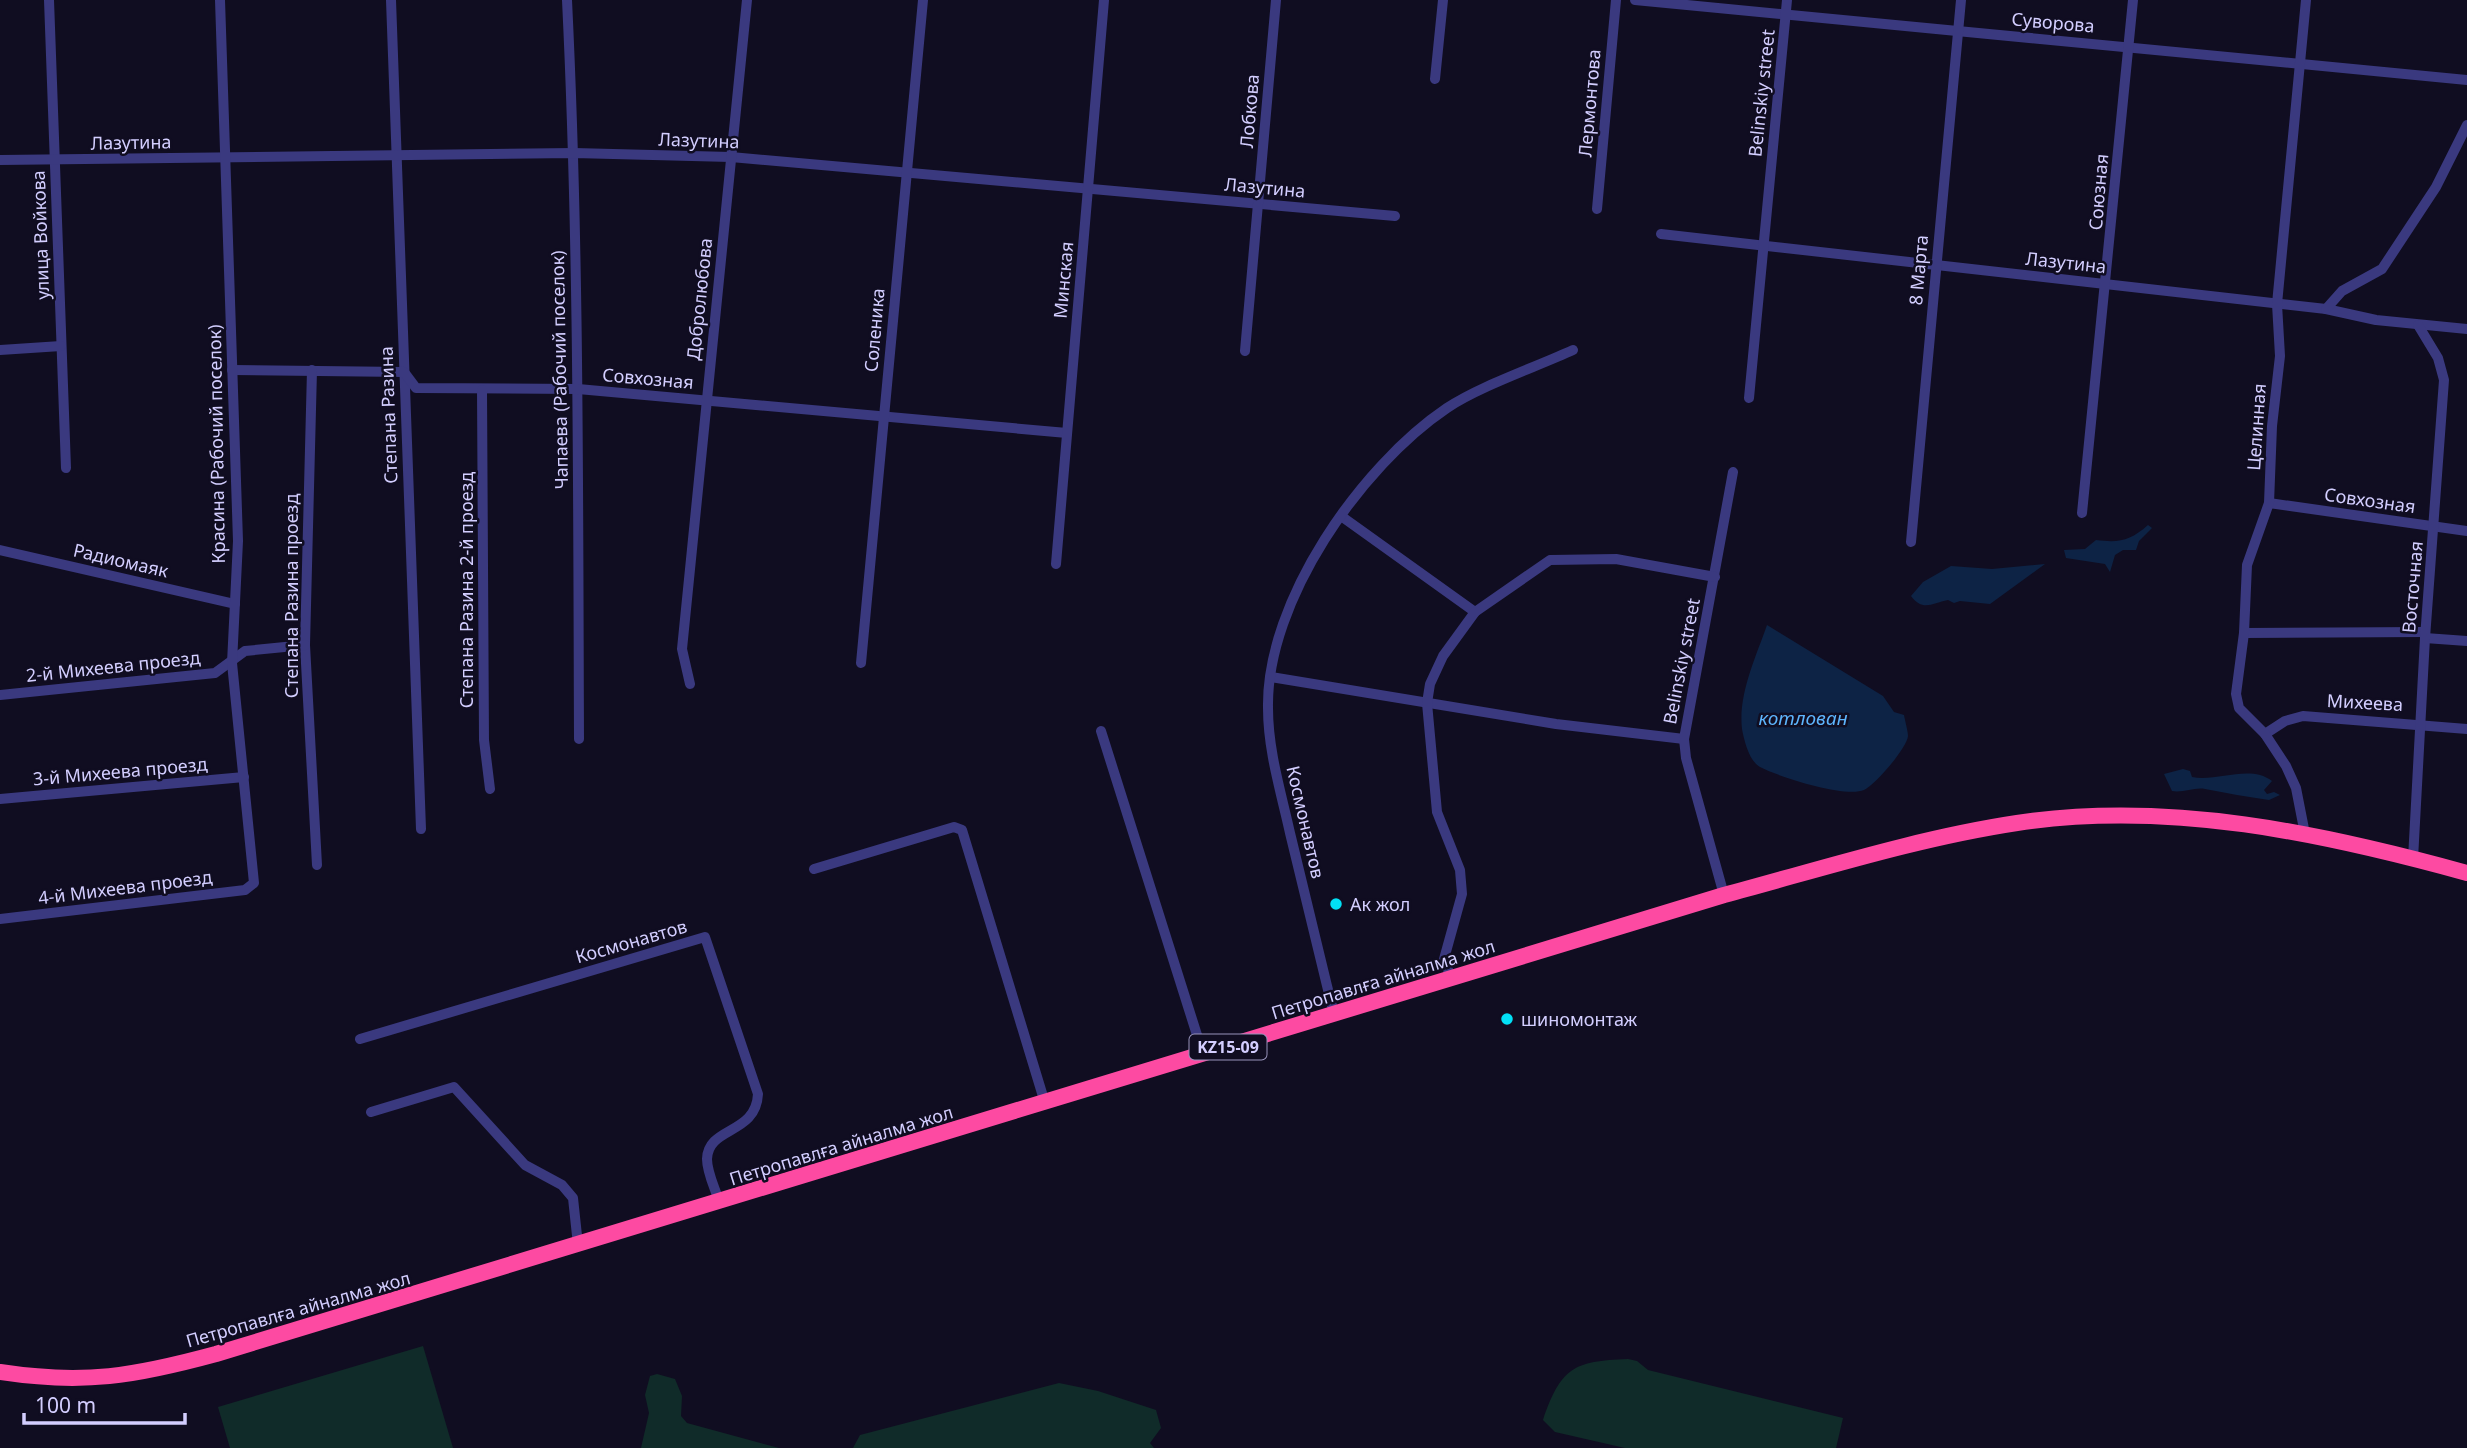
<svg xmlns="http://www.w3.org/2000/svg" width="2467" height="1448" font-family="'Noto Sans',sans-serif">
  <rect width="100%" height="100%" fill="#100d21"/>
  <!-- green -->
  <g fill="#102b29">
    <path d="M423,1346L453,1448H230L218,1407Z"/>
    <path d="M1628,1359L1637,1361L1648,1370L1843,1418L1836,1448H1625L1555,1432L1543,1420C1561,1368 1573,1361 1628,1359Z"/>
    <path d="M657,1374L675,1379L682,1396L681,1416L687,1423L779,1448H641L649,1413L645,1395L650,1376Z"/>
    <path d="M1059,1383L1098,1391L1156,1410L1161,1428L1150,1443L1154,1448H853L860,1435Z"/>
  </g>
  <!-- water -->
  <g fill="#0d2345">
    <path d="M2148,525L2152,528L2139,541L2136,550H2123L2115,555L2110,572L2105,564L2066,558L2064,550L2085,549L2096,540C2119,543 2130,541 2148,525Z"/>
    <path d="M2045,564L1990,604L1960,601L1954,603L1948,600C1932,603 1923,612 1911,596L1923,582L1951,566L1992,569Z"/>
    <path d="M1767,625L1883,696L1894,712L1904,715C1905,721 1908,731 1908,736C1907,748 1875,785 1864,790C1845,798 1779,777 1760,767C1749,761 1744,740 1742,729C1738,694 1756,657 1767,625Z"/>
    <path d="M2183,769L2190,771L2192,777C2217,782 2250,764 2272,781L2264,790L2267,794L2274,792L2280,795L2269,800C2247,797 2227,793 2205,789C2195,787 2183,793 2172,791L2164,774Z"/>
  </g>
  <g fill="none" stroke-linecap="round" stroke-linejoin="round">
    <!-- minor -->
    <g stroke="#3a397f" stroke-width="10">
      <path d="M49,0L66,468"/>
      <path d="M391,0L421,829"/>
      <path d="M567,0C579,246 578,492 579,739"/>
      <path d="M1635,0L2467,80"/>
      <path d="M1435,79L1443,0"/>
      <path d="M0,160L574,153L731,157L1395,216"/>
      <path d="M1597,209L1616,0"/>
      <path d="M1661,234L2326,309L2376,320L2467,329"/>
      <path d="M2326,309L2342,291L2382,269L2436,187L2467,125"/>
      <path d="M0,350L61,346"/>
      <path d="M1245,351L1276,0"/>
      <path d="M232,370L404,372L416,388L578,389L1067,433"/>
      <path d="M312,370L305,645L317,865"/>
      <path d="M482,390L484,740L490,789"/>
      <path d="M1749,398L1787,0"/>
      <path d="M2269,503L2467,531"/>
      <path d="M2082,513L2133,0"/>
      <path d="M1341,516L1475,612"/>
      <path d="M1911,542L1961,0"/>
      <path d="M0,550L235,604"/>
      <path d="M1056,564L1104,0"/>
      <path d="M2244,633L2425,632"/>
      <path d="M2425,638L2467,641"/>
      <path d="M861,663L923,0"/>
      <path d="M1271,677L1556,724L1684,739"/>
      <path d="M690,684L682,649L747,0"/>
      <path d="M0,695L215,673L245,651L305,645"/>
      <path d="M1101,731L1203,1054"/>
      <path d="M2265,734L2285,721L2303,716L2467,729"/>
      <path d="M0,799L244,777"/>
      <path d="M2305,834L2296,788L2286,766L2265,734L2239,708L2236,694L2244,633L2247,565L2269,503L2272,426L2280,356L2277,304L2306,0"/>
      <path d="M2413,859L2425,638L2444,380L2438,358L2418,325"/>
      <path d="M814,869L954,827L962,830L1045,1103"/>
      <path d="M1724,895L1686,758L1684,739L1733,472"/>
      <path d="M0,919L245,890L254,883L232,663L238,541L220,0"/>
      <path d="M1451,978L1444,959L1462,894L1460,870L1437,812L1427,703L1430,684L1443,656L1475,612L1550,560L1616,559L1715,577"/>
      <path d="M1334,1014C1319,954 1305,894 1290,833C1281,792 1268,751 1268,708C1266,601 1361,466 1447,408C1480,386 1536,367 1573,350"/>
      <path d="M360,1039L705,937L758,1094C756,1135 708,1126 707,1159C707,1173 715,1188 719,1201"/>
      <path d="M371,1112L454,1087L525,1165L562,1185L573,1198L578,1245"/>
    </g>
    <!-- highway -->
    <path stroke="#fd4aa2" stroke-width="16" d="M0,1372C84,1385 135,1376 216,1354L1724,895C1821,869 1918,838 2017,823C2169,800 2322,833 2467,873"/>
  </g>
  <!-- markers -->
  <g fill="#02e0f6" stroke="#100d21" stroke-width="2.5">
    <circle cx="1336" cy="904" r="7"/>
    <circle cx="1507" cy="1019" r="7"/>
  </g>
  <g text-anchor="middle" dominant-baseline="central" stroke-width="5" stroke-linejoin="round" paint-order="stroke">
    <!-- shield labels -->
    <rect fill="#100d21" stroke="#9894bc" stroke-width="2" x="1189.5" y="1034.5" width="77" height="25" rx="5"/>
    <g font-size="16" font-weight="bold" fill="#d3ceff">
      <text x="1228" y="1047">KZ15-09</text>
    </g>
    <!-- street labels -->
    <g font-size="18" fill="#d3ceff" stroke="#100d21">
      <text transform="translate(2053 22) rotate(5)">Суворова</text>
      <text transform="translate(1761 93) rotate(-84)">Belinskiy street</text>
      <text transform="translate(1589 103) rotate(-85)">Лермонтова</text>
      <text transform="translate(1249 111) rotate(-85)">Лобкова</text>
      <text transform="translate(699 140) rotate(2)">Лазутина</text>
      <text transform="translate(131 142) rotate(-1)">Лазутина</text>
      <text transform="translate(1265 187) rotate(5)">Лазутина</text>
      <text transform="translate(2098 192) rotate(-85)">Союзная</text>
      <text transform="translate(40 235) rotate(-92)">улица Войкова</text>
      <text transform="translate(2066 262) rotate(6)">Лазутина</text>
      <text transform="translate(1918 270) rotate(-85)">8 Марта</text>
      <text transform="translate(1063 280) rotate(-85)">Минская</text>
      <text transform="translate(699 299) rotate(-84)">Добролюбова</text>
      <text transform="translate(874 330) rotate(-85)">Соленика</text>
      <text transform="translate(559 370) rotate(-91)">Чапаева (Рабочий поселок)</text>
      <text transform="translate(648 378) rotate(5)">Совхозная</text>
      <text transform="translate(388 415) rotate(-92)">Степана Разина</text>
      <text transform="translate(2256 427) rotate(-86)">Целинная</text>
      <text transform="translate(216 444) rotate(-91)">Красина (Рабочий поселок)</text>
      <text transform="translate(2370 500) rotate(8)">Совхозная</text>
      <text transform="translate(121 560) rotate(13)">Радиомаяк</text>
      <text transform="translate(2412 587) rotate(-85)">Восточная</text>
      <text transform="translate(466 590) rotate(-90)">Степана Разина 2-й проезд</text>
      <text transform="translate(291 596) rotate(-90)">Степана Разина проезд</text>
      <text transform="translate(1681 661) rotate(-79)">Belinskiy street</text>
      <text transform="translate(113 666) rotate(-6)">2-й Михеева проезд</text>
      <text transform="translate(2365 702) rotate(3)">Михеева</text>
      <text transform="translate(120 771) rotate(-5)">3-й Михеева проезд</text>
      <text transform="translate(1306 822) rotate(77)">Космонавтов</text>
      <text transform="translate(125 887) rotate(-7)">4-й Михеева проезд</text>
      <text transform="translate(631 941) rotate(-16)">Космонавтов</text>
      <text transform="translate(1383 979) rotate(-17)">Петропавлға айналма жол</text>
      <text transform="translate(841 1145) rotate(-17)">Петропавлға айналма жол</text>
      <text transform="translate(298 1309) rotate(-16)">Петропавлға айналма жол</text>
    </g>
    <!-- poi labels -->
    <g font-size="18" fill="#d3ceff" stroke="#100d21" text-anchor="start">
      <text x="1350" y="904">Ак жол</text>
      <text x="1521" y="1019">шиномонтаж</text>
    </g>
    <!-- water labels -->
    <g font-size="19" font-style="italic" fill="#5db5fd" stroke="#100d21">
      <text x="1803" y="718">котлован</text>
    </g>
  </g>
  <!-- scale -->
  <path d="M24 1413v10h161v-10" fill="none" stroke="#d3ceff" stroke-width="3.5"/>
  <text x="35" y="1413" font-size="21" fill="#d3ceff" stroke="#100d21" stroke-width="5" paint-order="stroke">100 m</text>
</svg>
